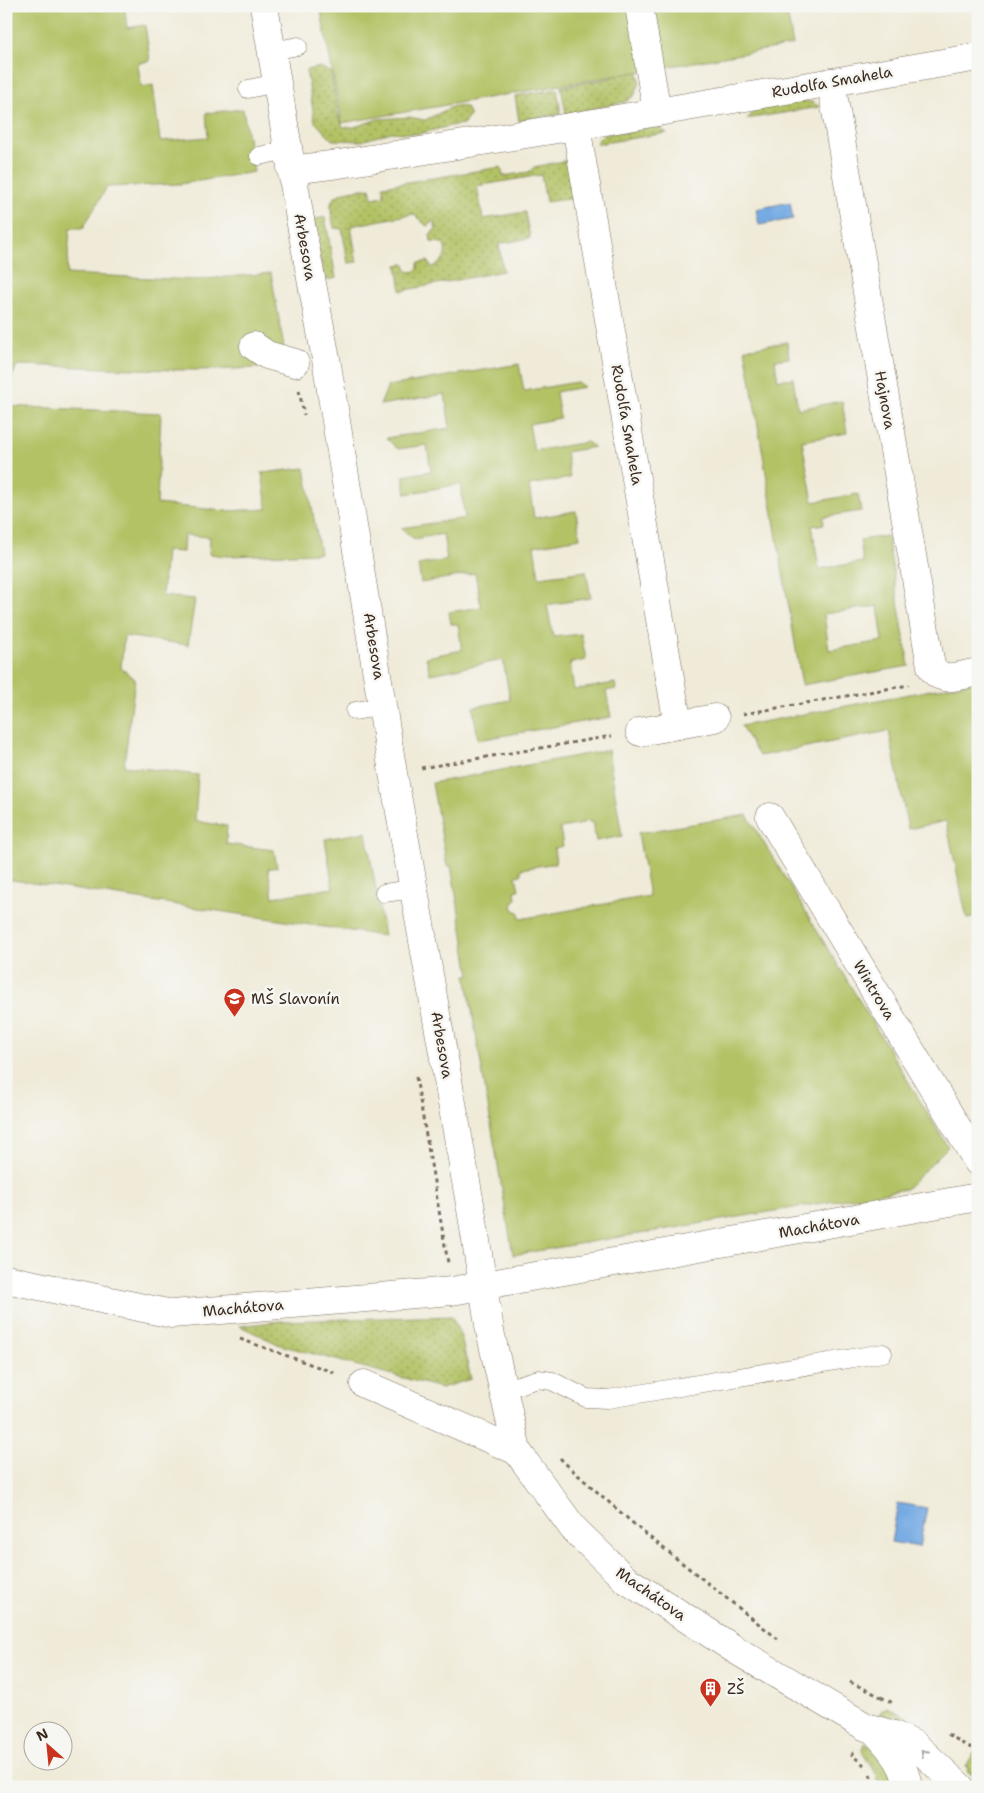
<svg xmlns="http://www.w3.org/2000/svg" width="984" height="1793" font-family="'Shantell Sans',sans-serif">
  <defs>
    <pattern id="grass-dots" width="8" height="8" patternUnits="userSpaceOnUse" patternTransform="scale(1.25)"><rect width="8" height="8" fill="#b2c265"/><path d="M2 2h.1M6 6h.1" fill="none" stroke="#929e53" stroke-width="1.8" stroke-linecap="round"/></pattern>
  </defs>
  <rect width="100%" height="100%" fill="#f6f6f2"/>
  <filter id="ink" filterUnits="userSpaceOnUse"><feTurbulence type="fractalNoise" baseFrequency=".02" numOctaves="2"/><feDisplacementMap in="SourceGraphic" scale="10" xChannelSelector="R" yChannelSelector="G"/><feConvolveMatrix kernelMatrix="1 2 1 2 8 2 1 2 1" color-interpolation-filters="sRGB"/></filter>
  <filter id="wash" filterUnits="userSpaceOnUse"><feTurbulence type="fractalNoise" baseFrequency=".0096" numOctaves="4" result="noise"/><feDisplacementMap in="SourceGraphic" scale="20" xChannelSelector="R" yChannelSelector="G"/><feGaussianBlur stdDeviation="1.12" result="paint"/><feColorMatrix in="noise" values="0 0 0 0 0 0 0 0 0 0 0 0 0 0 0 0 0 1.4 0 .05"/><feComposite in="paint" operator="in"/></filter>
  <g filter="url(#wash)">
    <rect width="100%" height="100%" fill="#f0ebd9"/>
    <!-- grass -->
    <g fill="url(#grass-dots)" stroke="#767642">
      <path d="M626,6L640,83L634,96L625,102L566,114L561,87L612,78L606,36Z"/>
      <path d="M320,67L331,72L338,113L343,127H354L378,119L409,117L425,120L454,106L466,107L470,116L463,124L450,126L418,134L391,132L362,141L332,140L315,122L306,70Z"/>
      <path d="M557,89L561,114L519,121L515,96Z"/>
      <path d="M803,101L812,102L820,107L747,119L756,109Z"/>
      <path d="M654,125L667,133L597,144L598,140L603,135Z"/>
      <path d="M568,160L575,198L546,202L541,175L477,186L483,219L525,212L530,238L499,244L503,271L401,291L397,265L405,264L407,271L413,272L418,269V263L428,261L429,265L433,267C443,262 449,254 443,243L431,242L430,234L436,229L434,221L427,226L413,214L351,226L357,262L348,263L342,229L334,228C333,221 330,211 331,204C334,190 358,190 370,188L372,198L384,196L383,186L501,167L503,176L529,172L534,167Z"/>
      <path d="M325,217L336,278L324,281L313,220Z"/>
      <path d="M452,1316L461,1337L471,1379L441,1388L280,1345L240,1326L279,1321Z"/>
      <path d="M887,1707L920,1724L915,1734L879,1717L882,1710Z"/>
      <path d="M865,1743L880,1752L898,1787H880L877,1775L862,1752Z"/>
      <path d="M975,1751L978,1752V1778L967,1771L968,1769L966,1766Z"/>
    </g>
    <!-- garden -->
    <g fill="#b2c265" stroke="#767642" fill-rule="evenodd">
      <path d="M6,6H142L125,9V11L127,28L145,25L150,61L138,63V65L141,87L153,85L160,141L208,137L206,113L243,109L254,172L180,184L107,187L83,228H70L67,274L195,280L271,273L287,365C198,375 107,367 17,365L6,391Z"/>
      <path d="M320,6H786L793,45L342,123Z"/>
      <path d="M787,342L789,358L775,360L778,380L793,378L798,409L842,401L847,433L802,441L813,502L858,494L861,511L823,517L824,524L812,526L819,569L863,562L860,540L887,536L909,666L802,685L745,349ZM878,606L883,641L829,650L824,614Z"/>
      <path d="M519,364L524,391L577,382L584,387L556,392L560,418L529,424L534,451L587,442L594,447L566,452L570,478L529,485L534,518L576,511L580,538L534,546L539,577L586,571L591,598L547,605L553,637L581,634L586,660L570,663L574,690L615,683L616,689L606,691L611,717L478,740L473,707L510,700L503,660L430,674L426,657L462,650L458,624H451L449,612L481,607L475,573L421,583L418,565L447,560L443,534L414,539L401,528L465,518L460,484L406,494L403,476L431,471L427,445L398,449L386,438L450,428L445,394L380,405L388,386Z"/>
      <path d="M6,406L161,413L157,504L226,511L267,509L262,473L305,468L320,553L227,556L209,554L210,537L184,535L183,552L166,551L162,596L195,599L188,645L124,636L121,668L135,679L124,766L198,775L195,821L227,826L226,844L274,850L277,867L268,869L273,897L333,888L325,839L366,832L384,936L6,879Z"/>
      <path d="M978,681V917L967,919L946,821L908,829L889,731L759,756L741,726Z"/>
      <path d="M608,750L622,836L596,841L592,822L589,823L588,821L582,822L583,824L560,828L563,846L554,848L556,863L521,869V875L516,876L519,890L515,891L516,898L512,906L514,910L519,912L520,919L649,896L638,833L747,815L948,1147L906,1189L513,1255L466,975H470L451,866H447L432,783Z"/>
    </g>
    <!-- water -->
    <g fill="#76aae3" stroke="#586a80">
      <path d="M790,202L793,219L759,225L756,209Z"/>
      <path d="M898,1503L927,1508L919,1547L891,1542Z"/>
    </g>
  </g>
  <g filter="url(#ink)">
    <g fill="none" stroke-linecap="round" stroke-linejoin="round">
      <defs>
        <g id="service">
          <path d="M272,51L298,46"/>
          <path d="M248,89L277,83"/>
          <path d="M259,156L288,150"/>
          <path d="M355,711L384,706"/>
          <path d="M384,893L414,889"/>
          <path d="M502,1390L538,1379L552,1381L586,1398L608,1399L883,1353"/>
        </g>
        <g id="minor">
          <path d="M264,6L300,219L326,359L393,773L472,1215L490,1331L517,1451L573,1528L625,1579L739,1652L866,1727L894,1735L915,1745L960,1787"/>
          <path d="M639,6L657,112"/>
          <path d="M831,82L931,666C940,685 961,675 978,672"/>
          <path d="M576,126L678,725"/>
          <path d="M291,170L339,164L576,126L978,57"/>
          <path d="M254,346L267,355L295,363"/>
          <path d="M640,732L715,718"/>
          <path d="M770,817L978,1162"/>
          <path d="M6,1279L172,1314L452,1291L978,1197"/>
          <path d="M364,1384L517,1451"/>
          <path d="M874,1730C889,1747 905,1763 908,1787"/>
        </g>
      </defs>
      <!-- service casing -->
      <use href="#service" stroke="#7a6e5f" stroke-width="19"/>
      <!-- minor casing -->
      <use href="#minor" stroke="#7a6e5f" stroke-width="29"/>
      <!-- path -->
      <g stroke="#7a6e5f" stroke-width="3" stroke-dasharray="4 4" stroke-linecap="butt">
        <path d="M299,390L304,415"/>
        <path d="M743,714L909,685"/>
        <path d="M421,768L612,736"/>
        <path d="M416,1077L448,1263"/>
        <path d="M240,1339L338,1374"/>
        <path d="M560,1458L570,1468L643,1532L778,1639"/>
        <path d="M850,1682L881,1697"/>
        <path d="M881,1697L893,1703"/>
        <path d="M948,1734L965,1745L978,1750"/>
        <path d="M854,1752L852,1755L864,1765"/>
        <path d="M870,1774L875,1787"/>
      </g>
      <!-- service -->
      <use href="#service" stroke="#fff" stroke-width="18"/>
      <!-- minor -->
      <use href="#minor" stroke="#fff" stroke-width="28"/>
    </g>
    <!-- one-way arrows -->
    <defs><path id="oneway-chevron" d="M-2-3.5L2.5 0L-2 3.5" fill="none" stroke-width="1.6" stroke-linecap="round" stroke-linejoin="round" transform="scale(1.25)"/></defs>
    <use stroke="#a79f9a" href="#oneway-chevron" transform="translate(924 1753) rotate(-136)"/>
  </g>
  <!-- icons -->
  <defs>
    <symbol id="school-pin" viewBox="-11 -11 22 30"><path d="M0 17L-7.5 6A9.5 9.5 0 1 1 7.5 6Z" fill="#c8321e" stroke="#f6f6f2"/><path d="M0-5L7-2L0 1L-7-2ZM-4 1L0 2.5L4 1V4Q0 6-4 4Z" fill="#fff"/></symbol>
    <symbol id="building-pin" viewBox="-11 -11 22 30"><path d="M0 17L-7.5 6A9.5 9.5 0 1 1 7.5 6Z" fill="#c8321e" stroke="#f6f6f2"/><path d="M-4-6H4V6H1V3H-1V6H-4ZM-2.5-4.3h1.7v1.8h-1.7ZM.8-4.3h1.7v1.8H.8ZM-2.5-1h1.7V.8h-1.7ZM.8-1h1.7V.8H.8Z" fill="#fff"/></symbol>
  </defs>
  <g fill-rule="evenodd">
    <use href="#school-pin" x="222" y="986" width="25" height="34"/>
    <use href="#building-pin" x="698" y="1676" width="25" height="34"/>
  </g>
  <g text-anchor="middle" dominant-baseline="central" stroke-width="5" stroke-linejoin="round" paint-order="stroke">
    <!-- street labels -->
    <g font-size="15" fill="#3b2a1e" stroke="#f6f6f2">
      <text transform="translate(832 82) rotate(-10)">Rudolfa Smahela</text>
      <text transform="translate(305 247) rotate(80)">Arbesova</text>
      <text transform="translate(885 400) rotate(80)">Hajnova</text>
      <text transform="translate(627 425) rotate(80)">Rudolfa Smahela</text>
      <text transform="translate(374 646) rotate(81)">Arbesova</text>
      <text transform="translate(874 990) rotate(59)">Wintrova</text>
      <text transform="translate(442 1045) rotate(80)">Arbesova</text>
      <text transform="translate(819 1226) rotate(-10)">Machátova</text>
      <text transform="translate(243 1308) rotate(-5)">Machátova</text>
      <text transform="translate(651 1594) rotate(35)">Machátova</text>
    </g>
    <!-- poi labels -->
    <g font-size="15" fill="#3b2a1e" stroke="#f6f6f2" text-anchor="start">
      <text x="251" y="999">MŠ Slavonín</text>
      <text x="727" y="1689">ZŠ</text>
    </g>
  </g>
  <!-- margin -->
  <rect width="984" height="1793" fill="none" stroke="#f6f6f2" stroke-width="25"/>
  <!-- north arrow -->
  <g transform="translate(48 1746) rotate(333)"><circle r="24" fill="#f6f6f2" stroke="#aba49d"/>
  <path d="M0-4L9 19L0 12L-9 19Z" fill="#c8321e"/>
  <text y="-8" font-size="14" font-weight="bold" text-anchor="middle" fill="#3b2a1e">N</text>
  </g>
</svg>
